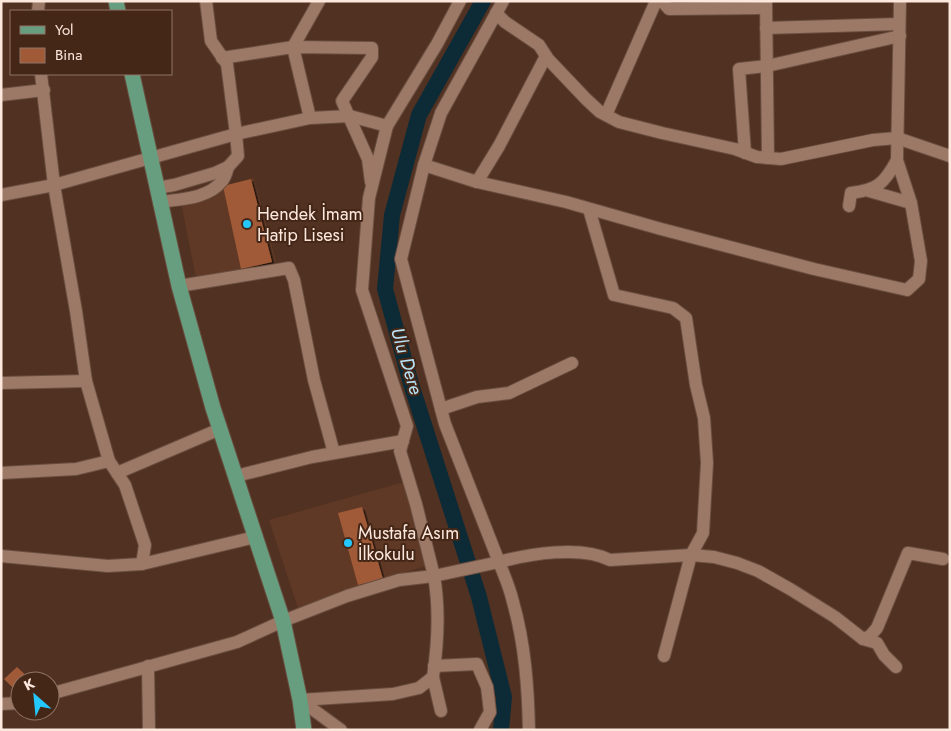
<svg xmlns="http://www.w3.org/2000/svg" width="951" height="731" font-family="Jost,sans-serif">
  <defs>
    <filter id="shadow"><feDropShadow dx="2.5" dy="2.5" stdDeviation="0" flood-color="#0009"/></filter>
  </defs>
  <rect width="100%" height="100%" fill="#513121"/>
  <!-- built -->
  <g fill="#5f3925">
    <path d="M254,178L276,262L196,278L180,197Z"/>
    <path d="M404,482L425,566L298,608L269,520Z"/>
  </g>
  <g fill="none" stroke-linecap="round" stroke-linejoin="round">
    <!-- river -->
    <path stroke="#0c2b36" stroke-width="16" d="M483,1L419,115L392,215L385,289L411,384L479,597L504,697L501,730"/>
  </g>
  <!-- building -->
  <g fill="#a05a37" filter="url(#shadow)">
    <path d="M251,179L272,262L241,269L223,186Z"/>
    <path d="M362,507L383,579L358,585L338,513Z"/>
    <path d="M17,667L32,681H20V695L4,679Z"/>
  </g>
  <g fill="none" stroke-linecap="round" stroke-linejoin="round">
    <defs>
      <g id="minor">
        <path d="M662,1L669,9L766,8"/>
        <path d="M766,1L768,158"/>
        <path d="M38,11L39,1"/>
        <path d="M496,13L505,22L539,45L548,59L586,99L600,112L619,122L662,133L735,149L757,157L781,159L873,140L897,138L950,156"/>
        <path d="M766,28L899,24"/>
        <path d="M222,58L293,47L319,1"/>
        <path d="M41,74L54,185L76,311L86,381L109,461L125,485L145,545L142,564"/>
        <path d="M1,95L44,90"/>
        <path d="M606,115L656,1"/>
        <path d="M310,118L293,47L372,48V57L342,101L368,159L371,182"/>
        <path d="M387,126L437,44L460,1"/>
        <path d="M745,153L739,69L767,66L900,36"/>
        <path d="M424,165L477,182L499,146L546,56"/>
        <path d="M477,182L566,202L661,229L814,269L907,290L919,279L921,261L911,203L897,160L900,1"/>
        <path d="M869,191L911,203"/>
        <path d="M1,195L54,185L236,134L227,64L211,41L206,1"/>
        <path d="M160,202C180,199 208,199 222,181C225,178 227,171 228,167"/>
        <path d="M849,206L851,193C877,190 884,184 897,160"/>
        <path d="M589,209L614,295L673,308L686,318L696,385L704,418L707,463L703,533L691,555L664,656"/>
        <path d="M179,286L289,268L294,280L314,380L334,453"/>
        <path d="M1,383L86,381"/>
        <path d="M441,409L477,397L509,393L572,363"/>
        <path d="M1,473L76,469L109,461"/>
        <path d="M117,473L220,429"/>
        <path d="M236,476L312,457L403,441"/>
        <path d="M1,556L108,566L142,564L255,537"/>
        <path d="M863,639L870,636L877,628L908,553L943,559"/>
        <path d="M148,666L149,730"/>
        <path d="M434,666L477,664L487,687L490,712L480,730"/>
        <path d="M433,677L441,711"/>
        <path d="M50,694L237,642L283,621L347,596L399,580L434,576L416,504L400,451L407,426L362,290L369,198L387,126L350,116L310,118L236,134L238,156L228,167L215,173L174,185L157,188"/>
        <path d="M300,700L393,694L419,688L433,677C438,643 440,610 434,576L499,562L445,424L401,259L424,165L441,113L503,1"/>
        <path d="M300,700L341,730"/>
        <path d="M1,704L20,703"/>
        <path d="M529,730C528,687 525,644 513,602C510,588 504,575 499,562C529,554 581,545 610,560L691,555L714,557L737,563L758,571L790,589L835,617L863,639L877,643L884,655L896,667"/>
      </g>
      <g id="major">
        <path d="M116,1L118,11"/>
        <path d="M132,74L179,286L213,408L283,621L300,700L304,730"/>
      </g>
    </defs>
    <!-- minor casing -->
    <use href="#minor" stroke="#694e40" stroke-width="14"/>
    <!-- major casing -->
    <use href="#major" stroke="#694e40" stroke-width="17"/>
    <!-- minor -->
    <use href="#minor" stroke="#9c7866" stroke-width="12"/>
    <!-- major -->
    <use href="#major" stroke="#679e7f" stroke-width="15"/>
  </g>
  <!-- markers -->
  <g fill="#23c9fe" stroke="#452717" stroke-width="2">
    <circle cx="247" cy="224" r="5"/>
    <circle cx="348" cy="543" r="5"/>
  </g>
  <g text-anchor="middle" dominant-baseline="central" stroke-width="4" stroke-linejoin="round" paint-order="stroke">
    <!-- poi labels -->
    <g font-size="18" fill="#fde8de" stroke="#452717" text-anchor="start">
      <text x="257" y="214">Hendek İmam<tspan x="257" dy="21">Hatip Lisesi</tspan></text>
      <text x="358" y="533">Mustafa Asım<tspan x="358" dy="21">İlkokulu</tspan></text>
    </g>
    <!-- water labels -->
    <g font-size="19" font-style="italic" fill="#b8e4f8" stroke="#452717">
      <text transform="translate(407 361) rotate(73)">Ulu Dere</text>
    </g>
  </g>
  <!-- border -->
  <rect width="951" height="731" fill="none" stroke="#fde8de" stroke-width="5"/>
  <!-- legend -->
  <rect x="10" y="10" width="162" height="65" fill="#452717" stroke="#8f7467"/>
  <rect x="20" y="26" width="25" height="8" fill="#679e7f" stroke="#8f7467"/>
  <text x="55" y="35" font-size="15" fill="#fde8de">Yol</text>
  <rect x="20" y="48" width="25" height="15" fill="#a05a37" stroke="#8f7467"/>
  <text x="55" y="60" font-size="15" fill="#fde8de">Bina</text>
  <!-- north arrow -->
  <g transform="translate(35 696) rotate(333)"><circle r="24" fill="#452717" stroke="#8f7467"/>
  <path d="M0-4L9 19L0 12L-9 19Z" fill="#23c9fe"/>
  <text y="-8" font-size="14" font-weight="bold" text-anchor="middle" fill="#fde8de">K</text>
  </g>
</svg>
